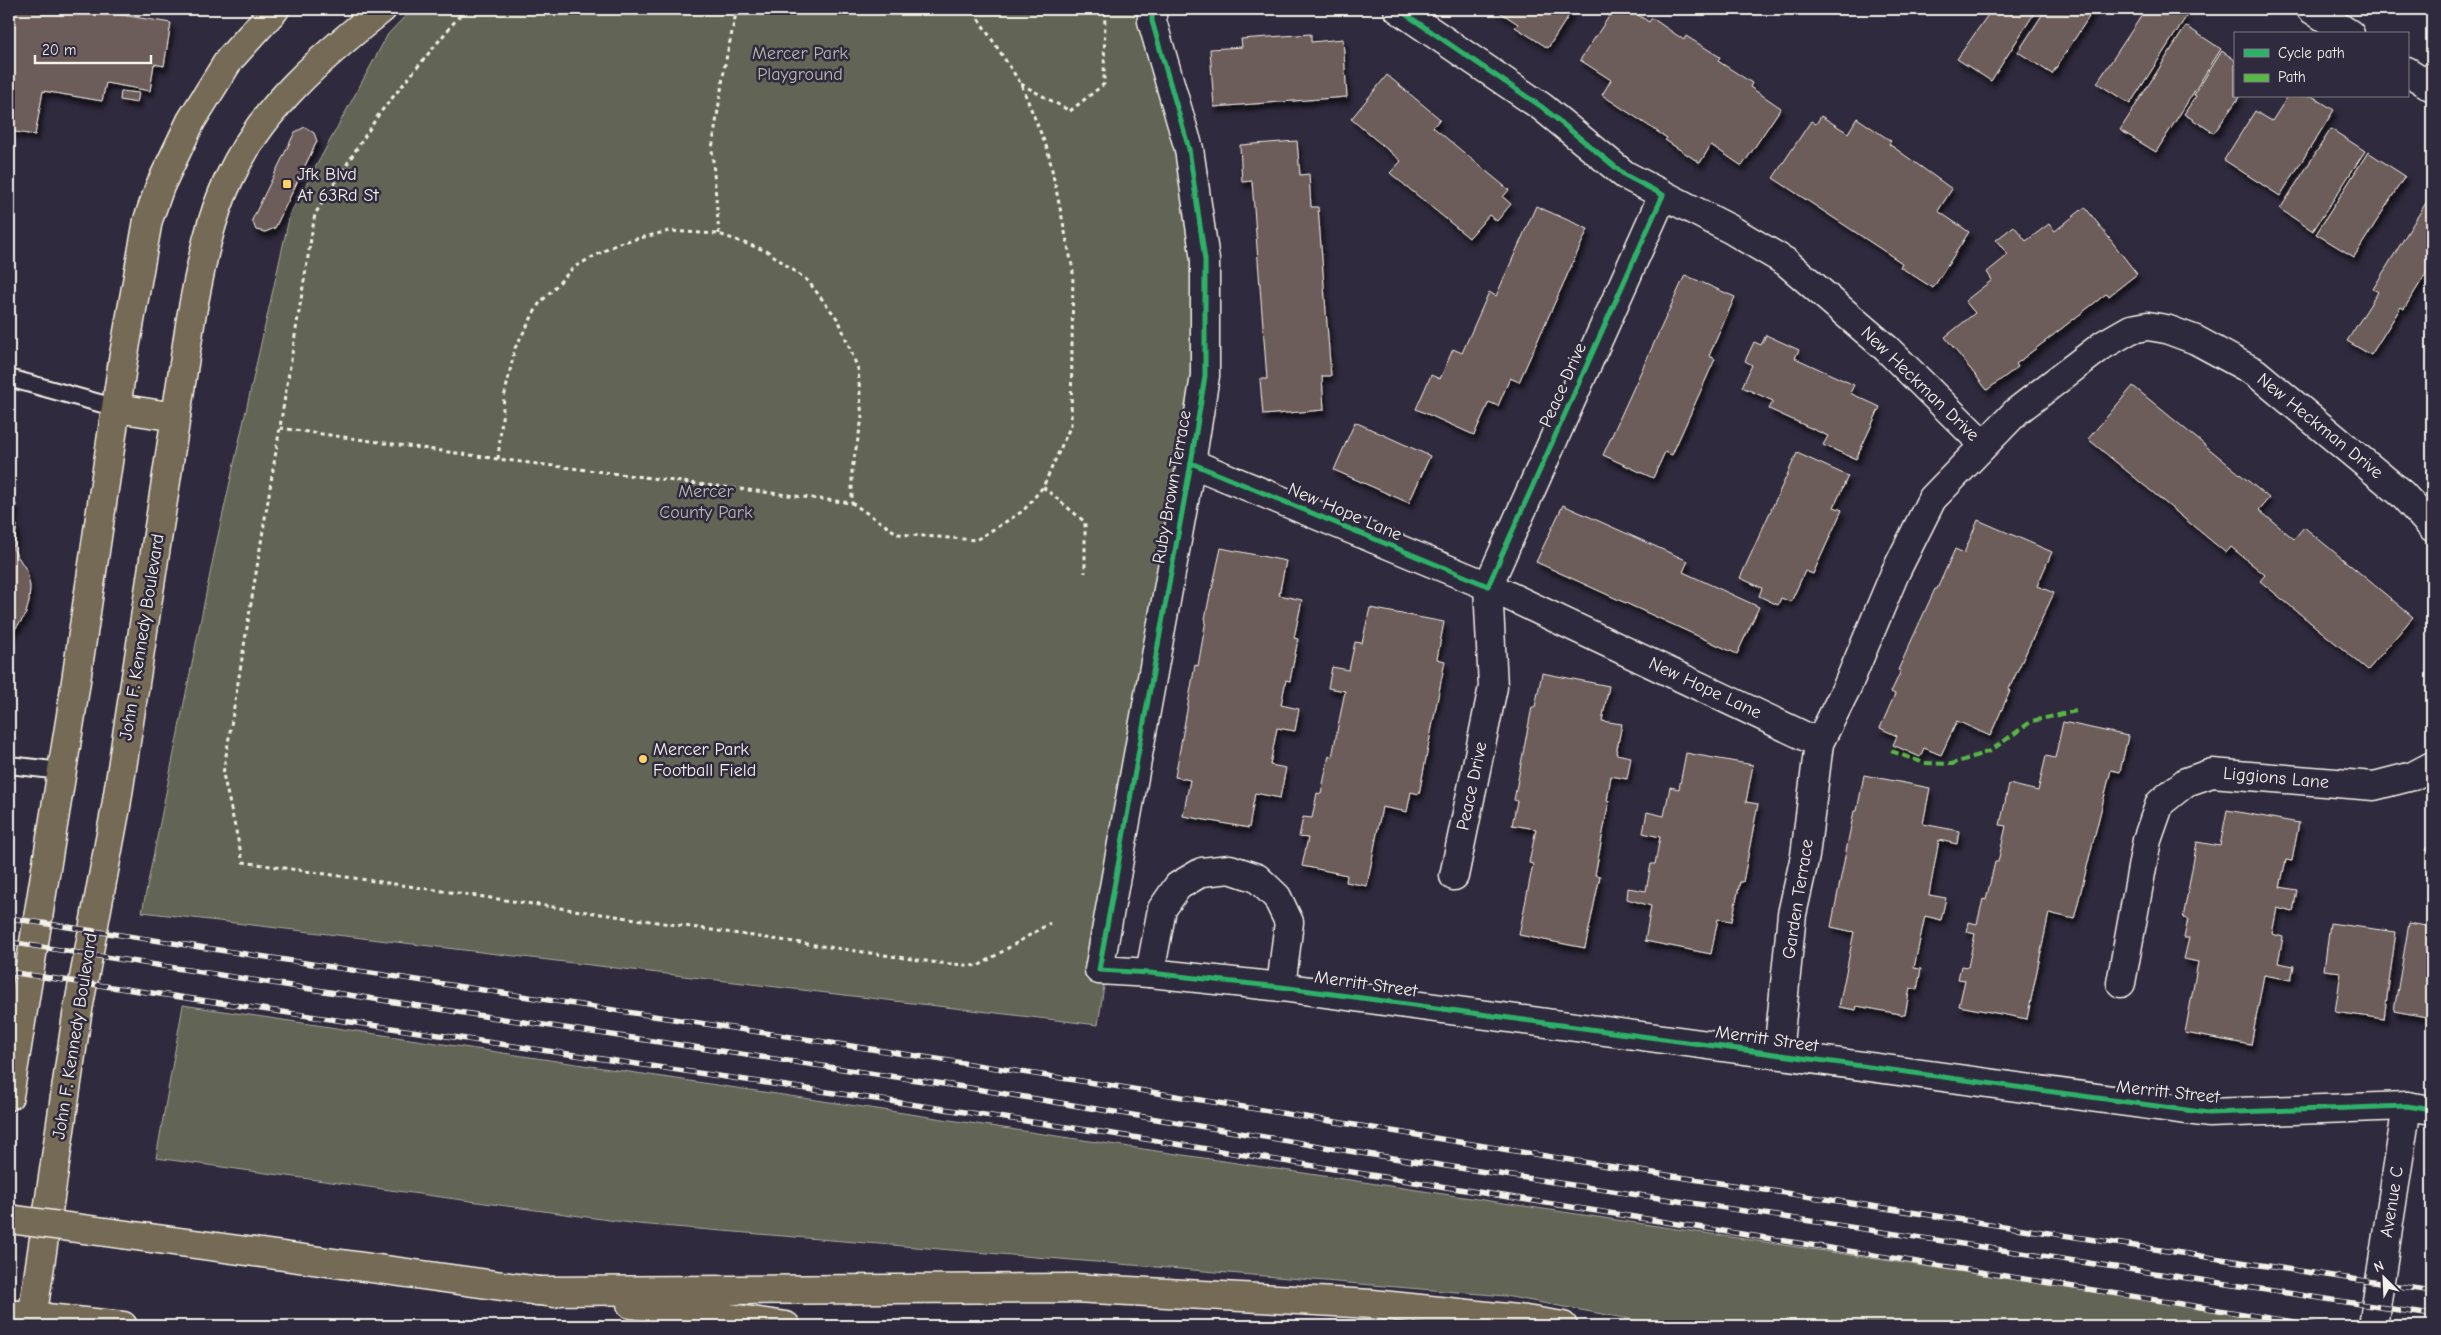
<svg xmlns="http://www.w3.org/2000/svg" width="2441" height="1335" font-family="'Comic Neue',sans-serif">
  <defs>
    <filter id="shadow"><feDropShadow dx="3" dy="5.5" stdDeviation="2.5" flood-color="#0009"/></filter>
  </defs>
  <rect width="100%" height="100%" fill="#2f2a3d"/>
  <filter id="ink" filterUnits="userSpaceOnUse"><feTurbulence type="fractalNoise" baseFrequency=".02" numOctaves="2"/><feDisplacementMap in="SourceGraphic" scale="10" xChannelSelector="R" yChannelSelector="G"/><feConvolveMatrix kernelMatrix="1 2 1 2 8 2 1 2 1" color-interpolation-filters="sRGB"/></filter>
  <g filter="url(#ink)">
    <!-- green -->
    <g fill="#626557" stroke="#ababa0">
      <path d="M412,9H1159L1209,301L1098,1025L142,912L215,549L290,214L388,34Z"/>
      <path d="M183,1005L2297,1322L2296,1326H1667L1505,1296L638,1224L156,1158Z"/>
    </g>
    <!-- building -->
    <g fill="#6d5d5a" stroke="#f4f1e8" filter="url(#shadow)">
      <path d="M9,9H86L171,23L164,66L154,64L150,91L106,83L102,101L43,91L35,135L9,131Z"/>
      <path d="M1495,9H1573L1548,48L1515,27L1518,24Z"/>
      <path d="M1614,9H1629L1649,22L1652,18L1684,40L1686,36L1720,57L1718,61L1752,83L1750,87L1781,108L1742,166L1711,145L1700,163L1665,140L1667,138L1602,95L1611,80L1580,60Z"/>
      <path d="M1992,9H2037L1991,81L1957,59Z"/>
      <path d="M2046,9H2094L2052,74L2018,52Z"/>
      <path d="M2146,9H2173L2186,17L2130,104L2097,83Z"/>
      <path d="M2186,26L2221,49L2156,152L2120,130Z"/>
      <path d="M1311,34V42L1343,39L1347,97L1214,107L1210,49L1242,47L1241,39Z"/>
      <path d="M2222,51L2235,60V96H2240L2214,133L2184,114L2196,96L2194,95Z"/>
      <path d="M1387,75L1440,119L1433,127L1509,190L1503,197L1511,204L1497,221L1489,215L1469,238L1390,173L1401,161L1351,119Z"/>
      <path d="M121,91L139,93L137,103L120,100Z"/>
      <path d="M2288,96H2312L2334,110L2280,196L2224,160L2255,111L2272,121Z"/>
      <path d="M1821,116L1848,133L1857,118L1891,141L1889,144L1952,189L1938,211L1969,232L1933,288L1900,267L1902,263L1773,178L1811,121L1816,124Z"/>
      <path d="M305,127L314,133L317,141L275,228L265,232L256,230L252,220L295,132Z"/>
      <path d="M2331,129L2365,151L2313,231L2280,209Z"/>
      <path d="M1297,141L1300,175L1309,174L1311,207H1318L1331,376H1322L1324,410L1263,415L1260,379H1267L1252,181L1242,182L1240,145Z"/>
      <path d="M2368,152L2405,176L2354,257L2316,234Z"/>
      <path d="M2432,193V264L2404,309L2401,307L2371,355L2347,341L2378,292L2373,289Z"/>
      <path d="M1536,206L1588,229L1519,382L1510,378L1498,406L1489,402L1474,435L1416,409L1431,375L1440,379L1453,349L1462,353L1489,292L1496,296Z"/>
      <path d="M2085,207L2137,274L2109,296L2106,294L2016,364L2018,367L1987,390L1945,337L1975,313L1965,301L1992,280L1987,272L2008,255L1996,240L2014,226L2026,241L2049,224L2055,231Z"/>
      <path d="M1685,275L1735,297L1709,356L1715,359L1672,455L1665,452L1653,478L1603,455Z"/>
      <path d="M1766,335L1799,350L1795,358L1854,385L1850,393L1880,407L1856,459L1823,445L1828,436L1769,409L1773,401L1742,387L1752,365L1745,361L1754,342L1761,345Z"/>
      <path d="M2133,386L2269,498L2259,510L2294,539L2304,527L2413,617L2368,670L2260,581L2265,575L2231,547L2226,553L2088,439Z"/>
      <path d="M1355,422L1430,456L1409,503L1334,470Z"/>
      <path d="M1797,453L1848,476L1834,507L1842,510L1813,574L1805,571L1791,602L1781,598L1778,605L1759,596L1762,588L1740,578Z"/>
      <path d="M9,503L16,504L13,525H17L13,549L27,571L30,587L29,602L25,616L9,637Z"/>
      <path d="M1563,505L1688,561L1683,572L1759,607L1737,654L1536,562Z"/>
      <path d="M1978,520L2052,552L2037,586L2054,593L2008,691H2010L1990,736L1957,721L1941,755L1924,748L1920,757L1893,745L1897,736L1880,728L1895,694L1891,692L1901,671L1898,670L1935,589H1937L1955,549L1964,553Z"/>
      <path d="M1221,548L1286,561L1279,595L1302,600L1294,638L1298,639L1290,681L1286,680L1281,705L1299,709L1295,731L1277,728L1270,765L1286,768L1280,798L1255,793L1249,828L1183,816L1190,780L1175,777L1195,665L1198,666L1206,620L1205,619L1211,589H1212Z"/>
      <path d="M1370,608L1444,622L1437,659L1445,661L1419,794L1411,792L1407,812L1382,807L1367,886L1346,882L1347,875L1302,866L1308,838L1299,837L1303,817L1312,818L1317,793L1321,794L1329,755L1332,757L1345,691L1328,688L1332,667L1349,670L1355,642L1362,643Z"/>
      <path d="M1542,673L1609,686L1602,721L1622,724L1616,754L1631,757L1627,779L1611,776L1607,801H1609L1595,875L1600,876L1585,948L1519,935L1533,864L1529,863L1536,829L1512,825L1517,801L1514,800L1532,707H1535Z"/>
      <path d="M2063,722L2128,736L2120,772L2111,770L2074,919L2049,913L2027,1019L1959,1006L1965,980L1958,979L1961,966L1968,967L1975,934L1967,932L1969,922L1977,924L1983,899L1986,900L1995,862H1998L2006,826L2000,825L2009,784L2038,791L2046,756L2055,758Z"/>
      <path d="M1686,753L1753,765L1746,802L1758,804L1743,882H1740L1732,921L1718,919L1711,954L1645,941L1651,906L1627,899L1628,888L1646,891L1651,864H1655L1660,837L1643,833L1647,812L1664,816L1670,787L1679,789Z"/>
      <path d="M1864,775L1930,788L1923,824L1959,831L1957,844L1939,840L1929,895L1946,898L1941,920L1925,916L1914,968L1921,969L1917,990L1910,988L1905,1015L1857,1006L1856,1010L1839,1007L1854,932L1831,927L1854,811H1857Z"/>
      <path d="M2227,810L2299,823L2292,861L2286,860L2280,887L2297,890L2293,912L2277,908L2272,934L2283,937L2278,963L2294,966L2291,980L2264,975L2251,1045L2185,1033L2198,962L2184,959L2189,938H2184L2188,919L2183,918L2197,842L2220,846Z"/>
      <path d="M2432,841V856L2425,850Z"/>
      <path d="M2330,923L2396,932L2384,1019L2335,1012L2341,972L2324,970Z"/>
      <path d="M2409,923L2432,927V1018L2394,1011Z"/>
    </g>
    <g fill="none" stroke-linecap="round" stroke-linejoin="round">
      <defs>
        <g id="service">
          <path d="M9,378L117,408"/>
          <path d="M9,765L61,771"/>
        </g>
        <g id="minor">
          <path d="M1152,9V21L1189,149L1205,260V376L1191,463L1099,970L1150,973L1281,987L2208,1113L2407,1106"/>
          <path d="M1398,9L1542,107L1625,175L1730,229L1786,262L1887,349L1983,444"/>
          <path d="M2311,9L2350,34"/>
          <path d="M2407,71L2432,87"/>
          <path d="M1191,463L1488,586L1819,743"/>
          <path d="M1454,876L1493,687L1488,586L1663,195"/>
          <path d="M1150,973L1162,909L1178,886L1202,872L1230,869L1257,878L1277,897L1289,922L1281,987"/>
          <path d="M2121,983L2147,840L2160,803L2186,782L2212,773L2374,786L2413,776L2432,766"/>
          <path d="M1778,1054L1792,914L1805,856L1819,743L1847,687L1895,573L1932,499L2017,411L2103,345L2131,329L2148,326L2166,329L2196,340L2255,372L2402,494L2432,527"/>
        </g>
        <path id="secondary" d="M2373,1326L2407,1106L2432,1110"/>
        <g id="primary">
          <path d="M117,408L176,417"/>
          <path d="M9,1096L71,715L123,360L148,220L160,186L191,121L229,60L275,9"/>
          <path d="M31,1326L77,1015L116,807L191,318C200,271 208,223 229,179C262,107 322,57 382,9"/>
        </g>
        <g id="trunk">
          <path d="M254,1252L554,1293"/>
          <path d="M536,1291L1074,1288L1372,1304L1526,1320L1563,1326"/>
          <path d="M631,1304L786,1326"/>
          <path d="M9,1314L123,1326"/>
        </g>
      </defs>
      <!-- service casing -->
      <use href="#service" stroke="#f4f1e8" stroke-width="20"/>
      <!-- minor casing -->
      <use href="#minor" stroke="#f4f1e8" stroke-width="31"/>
      <!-- secondary casing -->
      <use href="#secondary" stroke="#f4f1e8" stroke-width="31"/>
      <!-- primary casing -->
      <use href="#primary" stroke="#f4f1e8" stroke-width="31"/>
      <!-- trunk casing -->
      <use href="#trunk" stroke="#f4f1e8" stroke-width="31"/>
      <!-- path -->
      <g stroke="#f4f1e8" stroke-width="3" stroke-dasharray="4 4" stroke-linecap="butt">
        <path d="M465,9L379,114L315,214L223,774L243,862L939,963L978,966L1050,923"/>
        <path d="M1021,84L1070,111L1104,84L1105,9"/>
        <path d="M719,234L712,149L725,64L737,9"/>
        <path d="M280,428L498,459L852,503L898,534L976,540L1023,511L1043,487L1071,425L1073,270L1048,151L1021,84L972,9"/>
        <path d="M498,459L504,398L515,348L539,304L574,267L619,243L669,231L719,234L767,251L808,281L839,321L858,369L862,419L852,469V503"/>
        <path d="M1043,487L1085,522V573"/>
      </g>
      <!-- service -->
      <use href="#service" stroke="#2f2a3d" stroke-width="16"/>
      <!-- minor -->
      <use href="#minor" stroke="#2f2a3d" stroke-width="28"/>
      <!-- secondary -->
      <use href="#secondary" stroke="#2f2a3d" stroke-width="28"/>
      <!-- primary -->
      <use href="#primary" stroke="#756a55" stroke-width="28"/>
      <!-- trunk -->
      <use href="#trunk" stroke="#756a55" stroke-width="28"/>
      <defs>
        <g id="rail">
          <path d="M9,918L1114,1086L1620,1168L2432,1291"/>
          <path d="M9,942L490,1017L964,1087L1367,1154L2432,1315"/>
          <path d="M9,972L1101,1132L2319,1326"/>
        </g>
      </defs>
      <!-- rail casing -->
      <use href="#rail" stroke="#f4f1e8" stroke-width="5.5"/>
      <!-- rail -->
      <use href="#rail" stroke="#2f2a3d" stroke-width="4" stroke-dasharray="11" stroke-linecap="butt"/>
      <defs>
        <path id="trunk-bridge" d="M9,1219L254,1252"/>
      </defs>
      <!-- trunk-bridge casing -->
      <use href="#trunk-bridge" stroke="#f4f1e8" stroke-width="31" stroke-linecap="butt"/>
      <!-- trunk-bridge -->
      <use href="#trunk-bridge" stroke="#756a55" stroke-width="28"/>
      <!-- quiet -->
      <path stroke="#58b947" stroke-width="4" stroke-dasharray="8 4" stroke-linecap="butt" d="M1891,751L1924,763L1952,764L1990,751L2032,721L2076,711"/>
      <defs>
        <g id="cycleway">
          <path d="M1152,9V21L1189,149L1205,260V376L1191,463L1099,970L1150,973L1281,987L2208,1113L2407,1106L2432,1110"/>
          <path d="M1191,463L1488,586L1504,550L1663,195L1625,175L1542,107L1398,9"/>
        </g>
      </defs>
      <!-- cycleway casing -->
      <use href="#cycleway" stroke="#2f2a3d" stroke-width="8"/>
      <!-- cycleway -->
      <use href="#cycleway" stroke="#2db169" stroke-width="5"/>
    </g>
  </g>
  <!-- markers -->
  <g fill="#ffd166" stroke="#2f2a3d" stroke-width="2">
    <rect x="282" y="179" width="10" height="10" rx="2.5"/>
    <circle cx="643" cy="759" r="5"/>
  </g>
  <g text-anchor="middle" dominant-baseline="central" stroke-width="5" stroke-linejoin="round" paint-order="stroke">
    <!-- park labels -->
    <g font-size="18" fill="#bab9ae" stroke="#2f2a3d">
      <text x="800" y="53">Mercer Park<tspan x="800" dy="21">Playground</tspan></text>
      <text x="706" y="491">Mercer<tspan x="706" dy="21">County Park</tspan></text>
    </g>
    <!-- poi labels -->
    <g font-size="18" fill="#f4f1e8" stroke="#2f2a3d" text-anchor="start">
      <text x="297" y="174">Jfk Blvd<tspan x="297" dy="21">At 63Rd St</tspan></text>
      <text x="653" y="749">Mercer Park<tspan x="653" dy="21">Football Field</tspan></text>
    </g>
    <!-- street labels -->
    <g font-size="18" fill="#f4f1e8" stroke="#2f2a3d">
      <text transform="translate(1920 384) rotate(44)">New Heckman Drive</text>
      <text transform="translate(1563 385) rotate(-66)">Peace Drive</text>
      <text transform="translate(2320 426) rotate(39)">New Heckman Drive</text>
      <text transform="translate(1172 487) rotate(-80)">Ruby Brown Terrace</text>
      <text transform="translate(1345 512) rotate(23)">New Hope Lane</text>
      <text transform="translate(142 637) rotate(-81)">John F. Kennedy Boulevard</text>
      <text transform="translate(1705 688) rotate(25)">New Hope Lane</text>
      <text transform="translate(2276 778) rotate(5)">Liggions Lane</text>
      <text transform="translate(1472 786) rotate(-78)">Peace Drive</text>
      <text transform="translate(1798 899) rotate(-81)">Garden Terrace</text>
      <text transform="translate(1366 984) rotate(8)">Merritt Street</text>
      <text transform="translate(75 1036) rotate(-81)">John F. Kennedy Boulevard</text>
      <text transform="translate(1767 1039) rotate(8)">Merritt Street</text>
      <text transform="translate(2168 1092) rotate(6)">Merritt Street</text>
      <text transform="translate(2392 1202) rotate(-81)">Avenue C</text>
    </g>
  </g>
  <!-- margin -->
  <rect width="2441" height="1335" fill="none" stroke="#2f2a3d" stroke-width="30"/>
  <rect x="15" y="15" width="2411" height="1305" fill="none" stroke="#f4f1e8" stroke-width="2" filter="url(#ink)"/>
  <!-- legend -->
  <rect x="2234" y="32" width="175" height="65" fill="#2f2a3d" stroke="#7e7a81"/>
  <rect x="2244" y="49" width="25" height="8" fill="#2db169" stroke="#7e7a81"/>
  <text x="2278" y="58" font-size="15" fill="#f4f1e8">Cycle path</text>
  <rect x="2244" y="74" width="25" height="8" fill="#58b947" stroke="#7e7a81"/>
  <text x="2278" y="82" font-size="15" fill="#f4f1e8">Path</text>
  <!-- north arrow -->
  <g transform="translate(2384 1278) rotate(336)" stroke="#2f2a3d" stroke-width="4" paint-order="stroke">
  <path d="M0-4L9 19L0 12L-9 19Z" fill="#f4f1e8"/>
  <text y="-8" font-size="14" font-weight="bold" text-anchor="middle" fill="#f4f1e8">N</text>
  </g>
  <!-- scale -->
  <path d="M35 55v8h116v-8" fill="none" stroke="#f4f1e8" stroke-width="2.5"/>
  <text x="42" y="55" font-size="15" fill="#f4f1e8" stroke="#2f2a3d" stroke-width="4" paint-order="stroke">20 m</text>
</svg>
